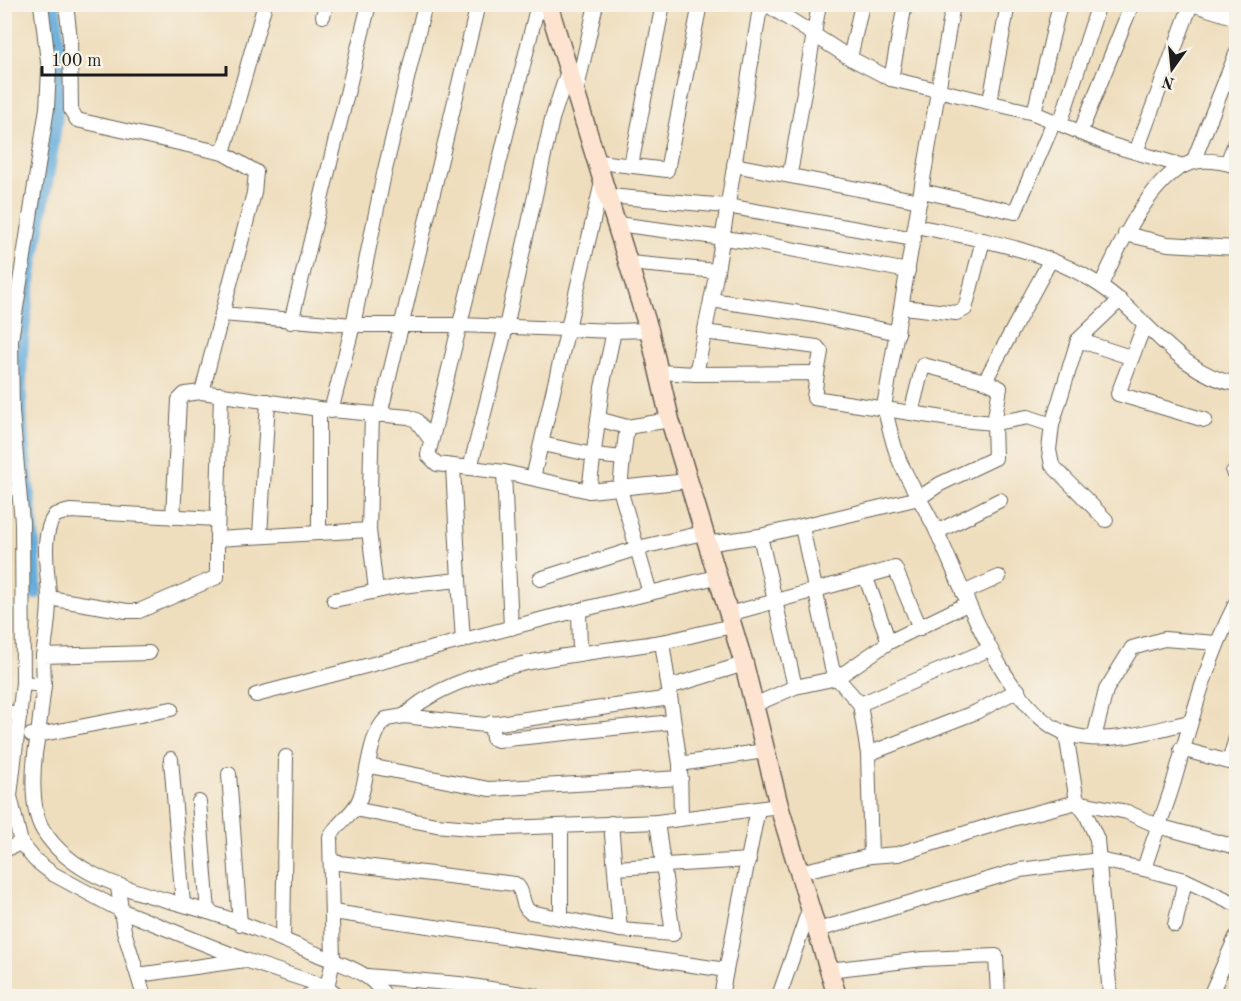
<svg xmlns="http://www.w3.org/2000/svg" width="1241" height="1001" font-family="'Old Standard TT',serif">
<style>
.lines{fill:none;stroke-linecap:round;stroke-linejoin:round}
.canal{stroke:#64acdb;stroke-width:14}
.minor-casing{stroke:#666055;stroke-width:16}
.secondary-casing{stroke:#666055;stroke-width:21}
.minor{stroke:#fff;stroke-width:14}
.secondary{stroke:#fde4d0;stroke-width:18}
</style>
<rect width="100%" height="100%" fill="#f7f3e8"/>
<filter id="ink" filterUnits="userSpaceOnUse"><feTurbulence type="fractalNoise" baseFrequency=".0167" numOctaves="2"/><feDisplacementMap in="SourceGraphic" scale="12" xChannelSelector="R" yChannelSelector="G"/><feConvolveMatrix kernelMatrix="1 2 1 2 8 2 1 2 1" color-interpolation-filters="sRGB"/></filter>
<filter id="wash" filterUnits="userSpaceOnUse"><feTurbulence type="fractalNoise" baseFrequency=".008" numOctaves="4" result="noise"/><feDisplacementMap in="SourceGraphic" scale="24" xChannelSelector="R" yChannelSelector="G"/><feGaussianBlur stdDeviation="1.35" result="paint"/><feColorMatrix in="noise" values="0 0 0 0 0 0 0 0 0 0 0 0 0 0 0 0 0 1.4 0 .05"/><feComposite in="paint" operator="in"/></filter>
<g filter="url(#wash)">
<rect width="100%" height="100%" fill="#efdebe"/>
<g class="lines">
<path class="canal" d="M35,593C35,541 27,491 22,439C18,398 20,353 25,312C36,209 72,108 53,4"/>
</g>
</g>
<g filter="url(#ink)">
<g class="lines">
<defs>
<g id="minor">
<path d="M41,4L49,70L47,108L11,340L12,412L22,522L23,683L44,685"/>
<path d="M66,4L70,39L71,110L77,120L223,153L256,172L254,193L222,314L353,325H460L614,331L649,330"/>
<path d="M538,4L428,455L437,464L504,472L589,491L688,481"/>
<path d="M766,4L850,58L891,79L1034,113L1108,144L1183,166"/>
<path d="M953,4L884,407C890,427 893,450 903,468C913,490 927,510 937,532C962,586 1007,715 1068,734C1106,746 1151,731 1189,722"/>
<path d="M1192,4L1236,18"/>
<path d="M323,16L326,4"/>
<path d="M850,58L862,4"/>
<path d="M891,79L905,4"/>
<path d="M576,93L596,4"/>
<path d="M990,101L1008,4"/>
<path d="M1034,113L1060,4"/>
<path d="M1060,124L1099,4"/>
<path d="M1080,133L1132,4"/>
<path d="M1136,152L1191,4"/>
<path d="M223,153L265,4"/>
<path d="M599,162L667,170L700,4"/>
<path d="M1193,162L1236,54"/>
<path d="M1227,163L1236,141"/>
<path d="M631,165L663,4"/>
<path d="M734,165L920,201"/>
<path d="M790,174L819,4"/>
<path d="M922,191L1015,212L1054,121"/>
<path d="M608,196L727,206L914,239"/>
<path d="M617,224L753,242L908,271"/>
<path d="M916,226C977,239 1045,249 1098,284C1146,315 1177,373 1236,384"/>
<path d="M1125,234L1168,244L1236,248"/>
<path d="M629,263L717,271"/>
<path d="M1101,285C1117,251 1153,169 1195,162C1209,159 1223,162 1236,166"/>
<path d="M711,300L814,315L898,333"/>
<path d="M903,307L956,313L965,309L983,240"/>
<path d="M222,314L202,392L319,409L409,417L416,420L431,440"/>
<path d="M291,322L369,4"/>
<path d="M1144,326L1118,394L1205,420"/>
<path d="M704,332L817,347L821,352L817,373"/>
<path d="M1078,340L1130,357"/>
<path d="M659,372L696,374L817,373L814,398L950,419L994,423L1028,417L1052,425"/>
<path d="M696,374L717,271L759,14L764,4"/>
<path d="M221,394L217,539L369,530L376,591"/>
<path d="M319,409V533"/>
<path d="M331,411L353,325L384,174L425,4"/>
<path d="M911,413L923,365L985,381L1050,261"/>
<path d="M380,415L478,4"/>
<path d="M598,419L627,427L670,420"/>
<path d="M542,444L594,455L623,458L627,427"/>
<path d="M623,458L620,489L650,593"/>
<path d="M470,468L506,327L552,119L569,68"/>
<path d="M504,472L511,628"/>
<path d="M1233,472L1236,471"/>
<path d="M533,478L602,182"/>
<path d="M589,491L602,388L614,331"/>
<path d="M173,517L179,400L185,394L202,392"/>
<path d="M1106,520L1052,465L1049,450L1052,425L1078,340L1120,300"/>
<path d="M802,527L832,668L837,678L860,704L868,754L871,856"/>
<path d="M369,530L372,414"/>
<path d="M937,532L1000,500"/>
<path d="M260,536L268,401"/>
<path d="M760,536L795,687"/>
<path d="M706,544L760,536L919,498L940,484L995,458L994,423L1000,388L985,381"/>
<path d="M866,578L889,642"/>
<path d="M540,579L638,548L703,533"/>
<path d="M459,580L463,641"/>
<path d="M963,593L999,577"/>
<path d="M49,598L127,611H139L217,577V539"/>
<path d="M334,600L401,586L459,580L453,467"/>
<path d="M1236,603C1206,662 1192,718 1174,781C1165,811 1153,839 1144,869L1185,880L1236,904"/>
<path d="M579,610L580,653"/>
<path d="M729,614L895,568L920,628"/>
<path d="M662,642L680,764L681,819"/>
<path d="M43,656C46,637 49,618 49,599C49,574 39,537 55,515L70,511L216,519"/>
<path d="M23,683L10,796L21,843L35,860L53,874L120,910L245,960L327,987L339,996"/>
<path d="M669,687L744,664"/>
<path d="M256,695L547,618L716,577"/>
<path d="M860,704L990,649"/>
<path d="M752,706L795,687L837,678L889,642L967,604"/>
<path d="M171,709L38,735C33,760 29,807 43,830C73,878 134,891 184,905C230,917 274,936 317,954C333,961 353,967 367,977C374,981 380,990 386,996"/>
<path d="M4,711L20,715"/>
<path d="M404,716C461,661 585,655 661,642C685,638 708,631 732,626"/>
<path d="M491,723L493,738L498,740L672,722"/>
<path d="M1066,734L1077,802L1086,814L1097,839L1110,996"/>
<path d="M31,735H38L44,685L43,656L149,653"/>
<path d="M1094,738L1106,690L1132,648L1164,639L1217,643"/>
<path d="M1181,749L1229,762L1236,738"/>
<path d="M868,754L976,712L1018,690"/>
<path d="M171,759L183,904"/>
<path d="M680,764L764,751"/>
<path d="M369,766L489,789L681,778"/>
<path d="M229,774L240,924"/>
<path d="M199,802L208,912"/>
<path d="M354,809L436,825L480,829L657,822L779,806"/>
<path d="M611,823L620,930"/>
<path d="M561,826V918"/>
<path d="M4,850L21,843"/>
<path d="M331,862L515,884C525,890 520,905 530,912L620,930L673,934L657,822"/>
<path d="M615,868L749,860"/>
<path d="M799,872L871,856L898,854L1012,819L1077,802L1127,812L1158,826L1236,847"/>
<path d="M118,887L124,931L144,996"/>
<path d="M333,912L726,970"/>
<path d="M1175,925L1185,880"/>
<path d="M818,930L1020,870L1099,860L1144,869"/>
<path d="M283,940L286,757"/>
<path d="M829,970L923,959L996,956L998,996"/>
<path d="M138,975L245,960"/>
<path d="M367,976L459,984L535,996"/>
<path d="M327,987L333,961L330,838C337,821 354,815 360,798C369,774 368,737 386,719L404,716L485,725L670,698"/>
<path d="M307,996L327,987"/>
<path d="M721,996L758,809"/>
<path d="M779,996L810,907"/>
<path d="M1210,996L1236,937"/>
</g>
<path id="secondary" d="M548,4L649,330L670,420L744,664L779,806L837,996"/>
</defs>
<use href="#minor" class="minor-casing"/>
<use href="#secondary" class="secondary-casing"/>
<use href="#minor" class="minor"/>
<use href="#secondary" class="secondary"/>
</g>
</g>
<rect width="1241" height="1001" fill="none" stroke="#f7f3e8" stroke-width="24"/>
<g transform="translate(1172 69) rotate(195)" stroke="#f7f3e8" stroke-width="4.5" paint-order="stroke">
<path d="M0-4.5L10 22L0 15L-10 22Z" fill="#1c1c1c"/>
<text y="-9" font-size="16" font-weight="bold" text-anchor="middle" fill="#1c1c1c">N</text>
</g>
<path d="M42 66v9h184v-9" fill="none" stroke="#1c1c1c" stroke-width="3"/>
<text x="51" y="66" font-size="18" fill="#1c1c1c" stroke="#f7f3e8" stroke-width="4.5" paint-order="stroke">100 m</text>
</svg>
